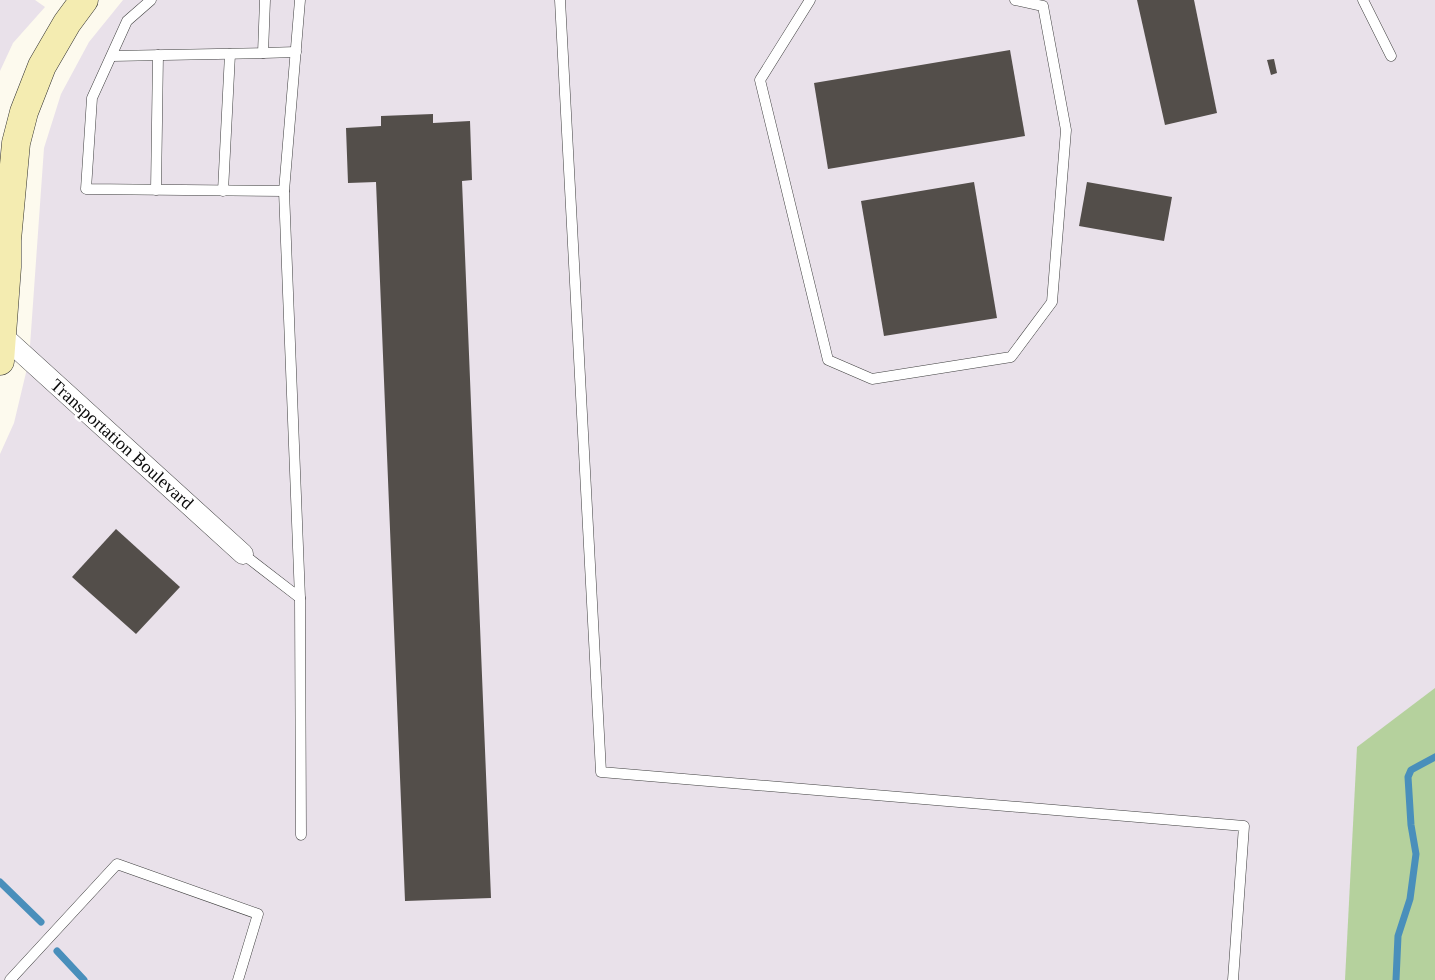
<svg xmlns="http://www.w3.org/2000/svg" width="1435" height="980" font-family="'Times New Roman',serif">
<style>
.industrial{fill:#e9e1ea}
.forest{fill:#b5d19d}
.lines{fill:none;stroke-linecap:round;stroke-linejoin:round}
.stream{stroke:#498fbb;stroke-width:7}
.building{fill:#534e4a}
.lane-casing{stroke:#3f3f3f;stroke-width:11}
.street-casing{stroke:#3f3f3f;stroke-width:21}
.secondary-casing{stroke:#2e2e2e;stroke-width:29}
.lane{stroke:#fff;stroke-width:10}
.street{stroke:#fff;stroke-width:20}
.secondary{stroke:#f4ecb1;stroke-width:28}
.labels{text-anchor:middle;stroke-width:5;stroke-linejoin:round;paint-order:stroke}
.street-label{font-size:18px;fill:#0c0c0c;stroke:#fff}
</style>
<rect width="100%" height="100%" fill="#fdfaee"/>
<g class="industrial">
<path d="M0,0H35L45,7L13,43L0,71Z"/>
<path d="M123,0H1435V980H0V454L14,423L29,360L44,148L61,94L89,42Z"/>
</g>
<path class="forest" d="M1435,688V980H1345L1357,747Z"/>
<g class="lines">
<g class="stream">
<path d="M0,882L41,922"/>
<path d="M57,951L84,980"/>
<path d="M1396,980L1398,936L1410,899L1416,854L1411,825L1408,777L1411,770L1435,757"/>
</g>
</g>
<g class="building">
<path d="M1137,0H1194L1217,113L1165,125Z"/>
<path d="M1010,50L1025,136L828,169L814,83Z"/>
<path d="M1274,59L1277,73L1271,75L1267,60Z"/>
<path d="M433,114V123L470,121L472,180L462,181L491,898L405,901L376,182L348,183L346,128L381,126V116Z"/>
<path d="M974,182L997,318L884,336L861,201Z"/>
<path d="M1087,182L1172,197L1164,241L1079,226Z"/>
<path d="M116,529L180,587L136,634L72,577Z"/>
</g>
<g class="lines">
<defs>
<g id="lane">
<path d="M151,0L127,21L92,98L86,189L284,191L300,0"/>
<path d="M560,0L601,772L1244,826L1233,980"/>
<path d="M810,0L760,80L828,360L872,379L1011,357L1052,302L1066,130L1043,6L1015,0"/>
<path d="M1363,0L1391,56"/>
<path d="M263,53L296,52"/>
<path d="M112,56L263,53L265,0"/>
<path d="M156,190L158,55"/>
<path d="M223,191L230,54"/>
<path d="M243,554L300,598L284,191"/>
<path d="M300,598L301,835"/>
<path d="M10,980L117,864L258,914L238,980"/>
</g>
<path id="street" d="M2,335L243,554"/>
<path id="secondary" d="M0,361L7,267V240L16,143L24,112L42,66L67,23L84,0"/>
</defs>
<use href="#lane" class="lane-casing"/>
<use href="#street" class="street-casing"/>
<use href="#secondary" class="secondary-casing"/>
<use href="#lane" class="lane"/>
<use href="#street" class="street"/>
<use href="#secondary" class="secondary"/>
</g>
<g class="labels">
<g class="street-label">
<text transform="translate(122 444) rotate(42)" y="6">Transportation Boulevard</text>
</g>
</g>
</svg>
